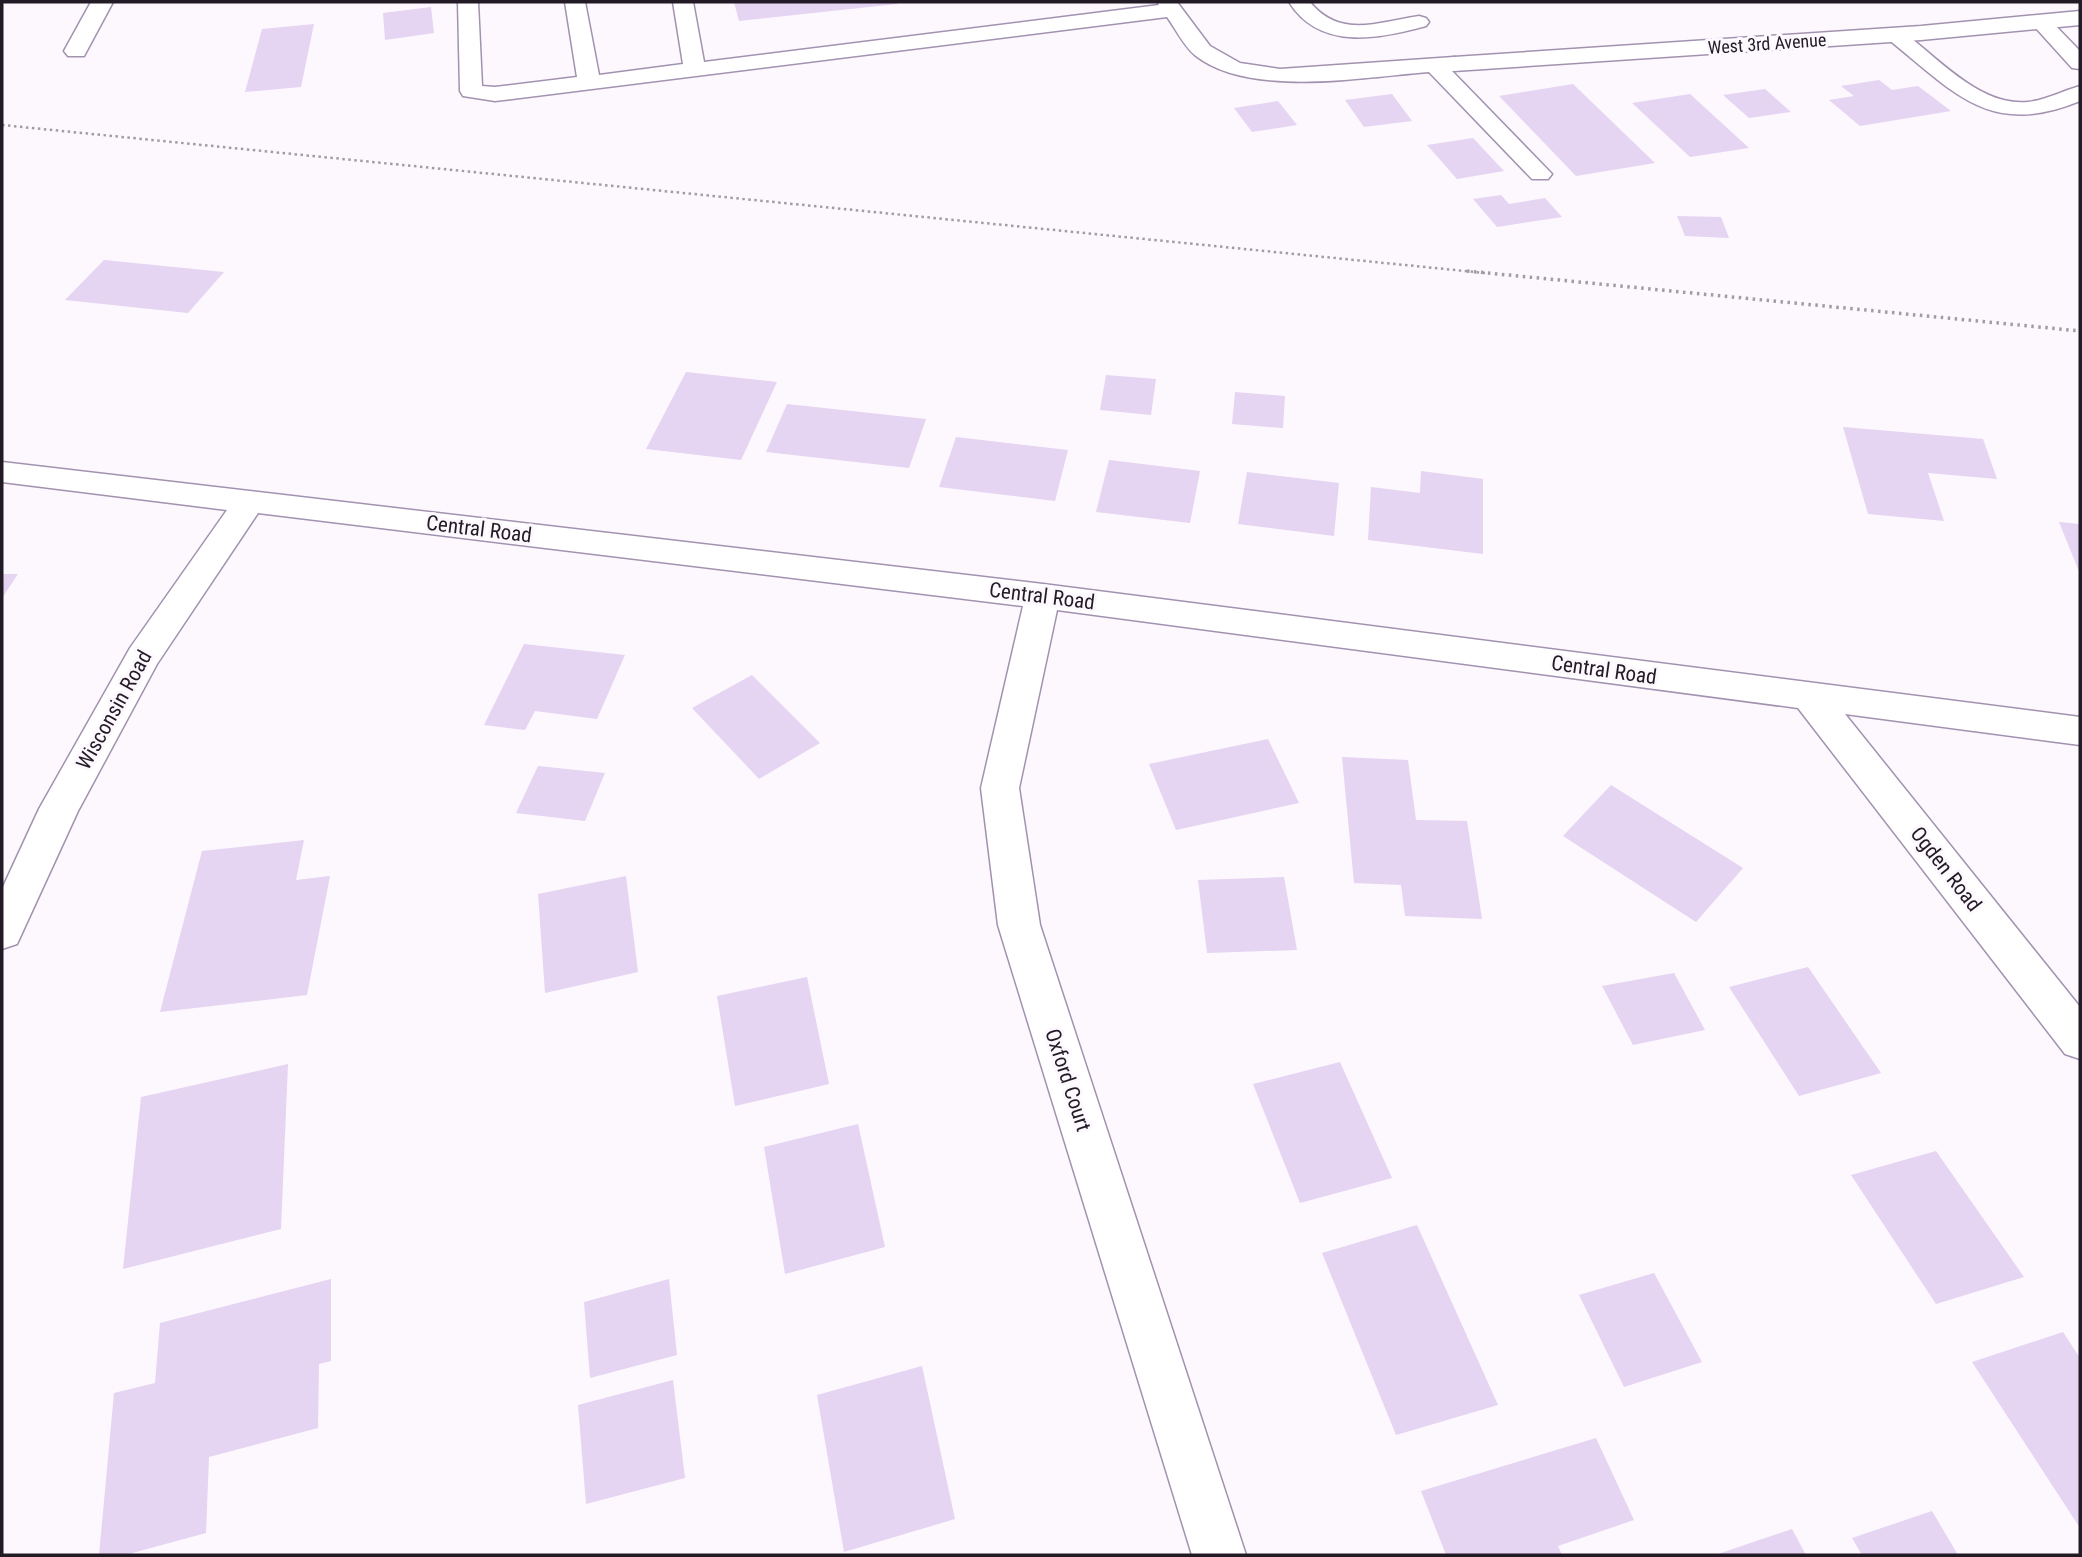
<svg xmlns="http://www.w3.org/2000/svg" width="2082" height="1557" font-family="'Roboto Condensed',sans-serif">
<style>
.building{fill:#e5d4f2}
.lines{fill:none;stroke-linecap:round;stroke-linejoin:round}
.service-casing{stroke:#a292af;stroke-width:3}
.minor-casing{stroke:#a292af;stroke-width:3}
.path-far1{stroke:#a19ca4;stroke-width:2.5;stroke-dasharray:2.5 3.5;stroke-linecap:butt}
.path{stroke:#a19ca4;stroke-width:3.5;stroke-dasharray:2.5 4.5;stroke-linecap:butt}
.service{fill:#fff;fill-rule:evenodd}
.minor{fill:#fff;fill-rule:evenodd}
.labels{text-anchor:middle;stroke-width:6;stroke-linejoin:round;paint-order:stroke}
.far-street-label{font-size:18px;fill:#221b26;stroke:#fcf8fe}
.street-label{font-size:21px;fill:#221b26;stroke:#fcf8fe}
</style>
<rect width="100%" height="100%" fill="#fcf8fe"/>
<g class="building">
<path d="M734,2H897V4L739,21Z"/>
<path d="M431,7L434,33L385,40L383,13Z"/>
<path d="M314,24L301,87L245,92L262,29Z"/>
<path d="M1879,80L1892,90L1918,86L1951,111L1860,126L1829,100L1854,96L1841,86Z"/>
<path d="M1573,84L1655,163L1576,176L1499,96Z"/>
<path d="M1765,89L1791,112L1749,118L1723,95Z"/>
<path d="M1392,94L1412,121L1364,127L1345,100Z"/>
<path d="M1690,94L1749,148L1690,157L1632,103Z"/>
<path d="M1278,101L1297,125L1252,132L1234,108Z"/>
<path d="M1473,138L1504,171L1457,179L1427,145Z"/>
<path d="M1501,195L1509,204L1545,198L1562,217L1497,227L1473,199Z"/>
<path d="M1677,216L1721,217L1729,238L1685,236Z"/>
<path d="M104,260L224,272L188,313L65,300Z"/>
<path d="M686,372L777,382L741,460L646,449Z"/>
<path d="M1106,375L1156,379L1151,415L1100,410Z"/>
<path d="M1235,392L1285,396L1283,428L1232,424Z"/>
<path d="M787,404L926,419L909,468L766,452Z"/>
<path d="M1843,427L1983,439L1997,479L1928,473L1944,521L1868,514Z"/>
<path d="M956,437L1068,450L1055,501L939,487Z"/>
<path d="M1109,460L1200,471L1190,523L1096,512Z"/>
<path d="M1421,471L1483,479V554L1368,540L1371,487L1420,493Z"/>
<path d="M1247,472L1339,483L1334,536L1238,524Z"/>
<path d="M2059,522L2080,524V574Z"/>
<path d="M2,574H18L2,598Z"/>
<path d="M524,644L625,655L597,719L535,711L525,730L484,725Z"/>
<path d="M752,675L820,743L759,779L692,708Z"/>
<path d="M1268,739L1299,803L1176,830L1149,764Z"/>
<path d="M1342,757L1408,760L1416,820L1467,821L1482,919L1405,916L1401,885L1354,883Z"/>
<path d="M538,766L605,773L585,821L516,813Z"/>
<path d="M1611,785L1743,868L1696,922L1563,836Z"/>
<path d="M304,840L296,880L330,876L307,995L160,1012L202,851Z"/>
<path d="M626,876L638,972L545,993L538,894Z"/>
<path d="M1284,877L1297,950L1207,953L1198,880Z"/>
<path d="M1808,967L1881,1073L1799,1096L1729,987Z"/>
<path d="M1674,973L1705,1030L1633,1045L1602,986Z"/>
<path d="M807,977L829,1084L735,1106L717,996Z"/>
<path d="M1340,1062L1392,1178L1300,1203L1253,1084Z"/>
<path d="M288,1064L281,1229L123,1269L141,1097Z"/>
<path d="M858,1124L885,1247L785,1274L764,1147Z"/>
<path d="M1936,1151L2024,1277L1936,1304L1851,1175Z"/>
<path d="M1417,1225L1498,1405L1396,1435L1322,1253Z"/>
<path d="M1654,1273L1702,1362L1624,1387L1579,1295Z"/>
<path d="M331,1279V1361L319,1364L318,1428L209,1457L206,1533L125,1555H99L114,1393L155,1383L160,1323Z"/>
<path d="M669,1279L677,1355L590,1378L584,1302Z"/>
<path d="M2063,1332L2080,1358V1528L1972,1362Z"/>
<path d="M922,1366L955,1519L844,1552L817,1395Z"/>
<path d="M673,1380L685,1478L586,1504L578,1405Z"/>
<path d="M1596,1438L1634,1520L1558,1546L1562,1555H1446L1421,1491Z"/>
<path d="M1932,1511L1958,1555H1862L1852,1538Z"/>
<path d="M1792,1529L1806,1555H1715Z"/>
</g>
<g class="lines">
<defs>
<g id="service">
<path d="M458,2H478L482,86L495,87L577,77L565,2H585L599,75L683,64L673,2H693L704,62L1159,5L1157,2H1177L1210,46L1240,63L1280,69L1454,57L1462,59L1465,64L1462,69L1452,71L1552,174L1548,179H1532L1429,72C1364,77 1250,98 1196,56C1184,47 1176,29 1167,17L495,101L463,96L460,91Z"/>
<path d="M1289,2H1310C1340,39 1378,22 1419,16L1426,18L1429,22L1426,26C1378,39 1320,51 1289,2Z"/>
<path d="M2041,16L2048,18L2080,51V69L2072,68L2034,26L2031,22L2034,18Z"/>
<path d="M1895,29L1902,31C1937,57 1980,107 2028,102C2046,100 2062,91 2080,86V101C1989,138 1955,93 1888,39L1884,35L1888,31Z"/>
</g>
<g id="minor">
<path d="M91,2H113L84,56H68L64,51Z"/>
<path d="M2080,11V25L1921,40L1454,71L1446,69L1442,64L1446,59L1454,57L1921,26Z"/>
<path d="M2,462L1043,584L2080,717V745L1845,714L2080,1007V1059L2065,1054L1798,708L1057,610L1019,788L1040,925L1246,1555H1192L998,925L981,788L1023,606L258,513L157,664L78,811L17,944L2,949V889L39,809L130,648L227,510L2,482Z"/>
</g>
</defs>
<use href="#service" class="service-casing"/>
<use href="#minor" class="minor-casing"/>
<path class="path-far1" d="M2,125L1485,273"/>
<path class="path" d="M1467,271L2080,331"/>
<use href="#service" class="service"/>
<use href="#minor" class="minor"/>
</g>
<g class="labels">
<g class="far-street-label">
<text transform="translate(1767 44) rotate(-4)" y="6">West 3rd Avenue</text>
</g>
<g class="street-label">
<text transform="translate(479 529) rotate(7)" y="7">Central Road</text>
<text transform="translate(1042 596) rotate(7)" y="7">Central Road</text>
<text transform="translate(1604 670) rotate(8)" y="7">Central Road</text>
<text transform="translate(114 710) rotate(-61)" y="7">Wisconsin Road</text>
<text transform="translate(1946 869) rotate(52)" y="7">Ogden Road</text>
<text transform="translate(1068 1080) rotate(72)" y="7">Oxford Court</text>
</g>
</g>
<rect width="2082" height="1557" fill="none" stroke="#221b26" stroke-width="7"/>
</svg>
